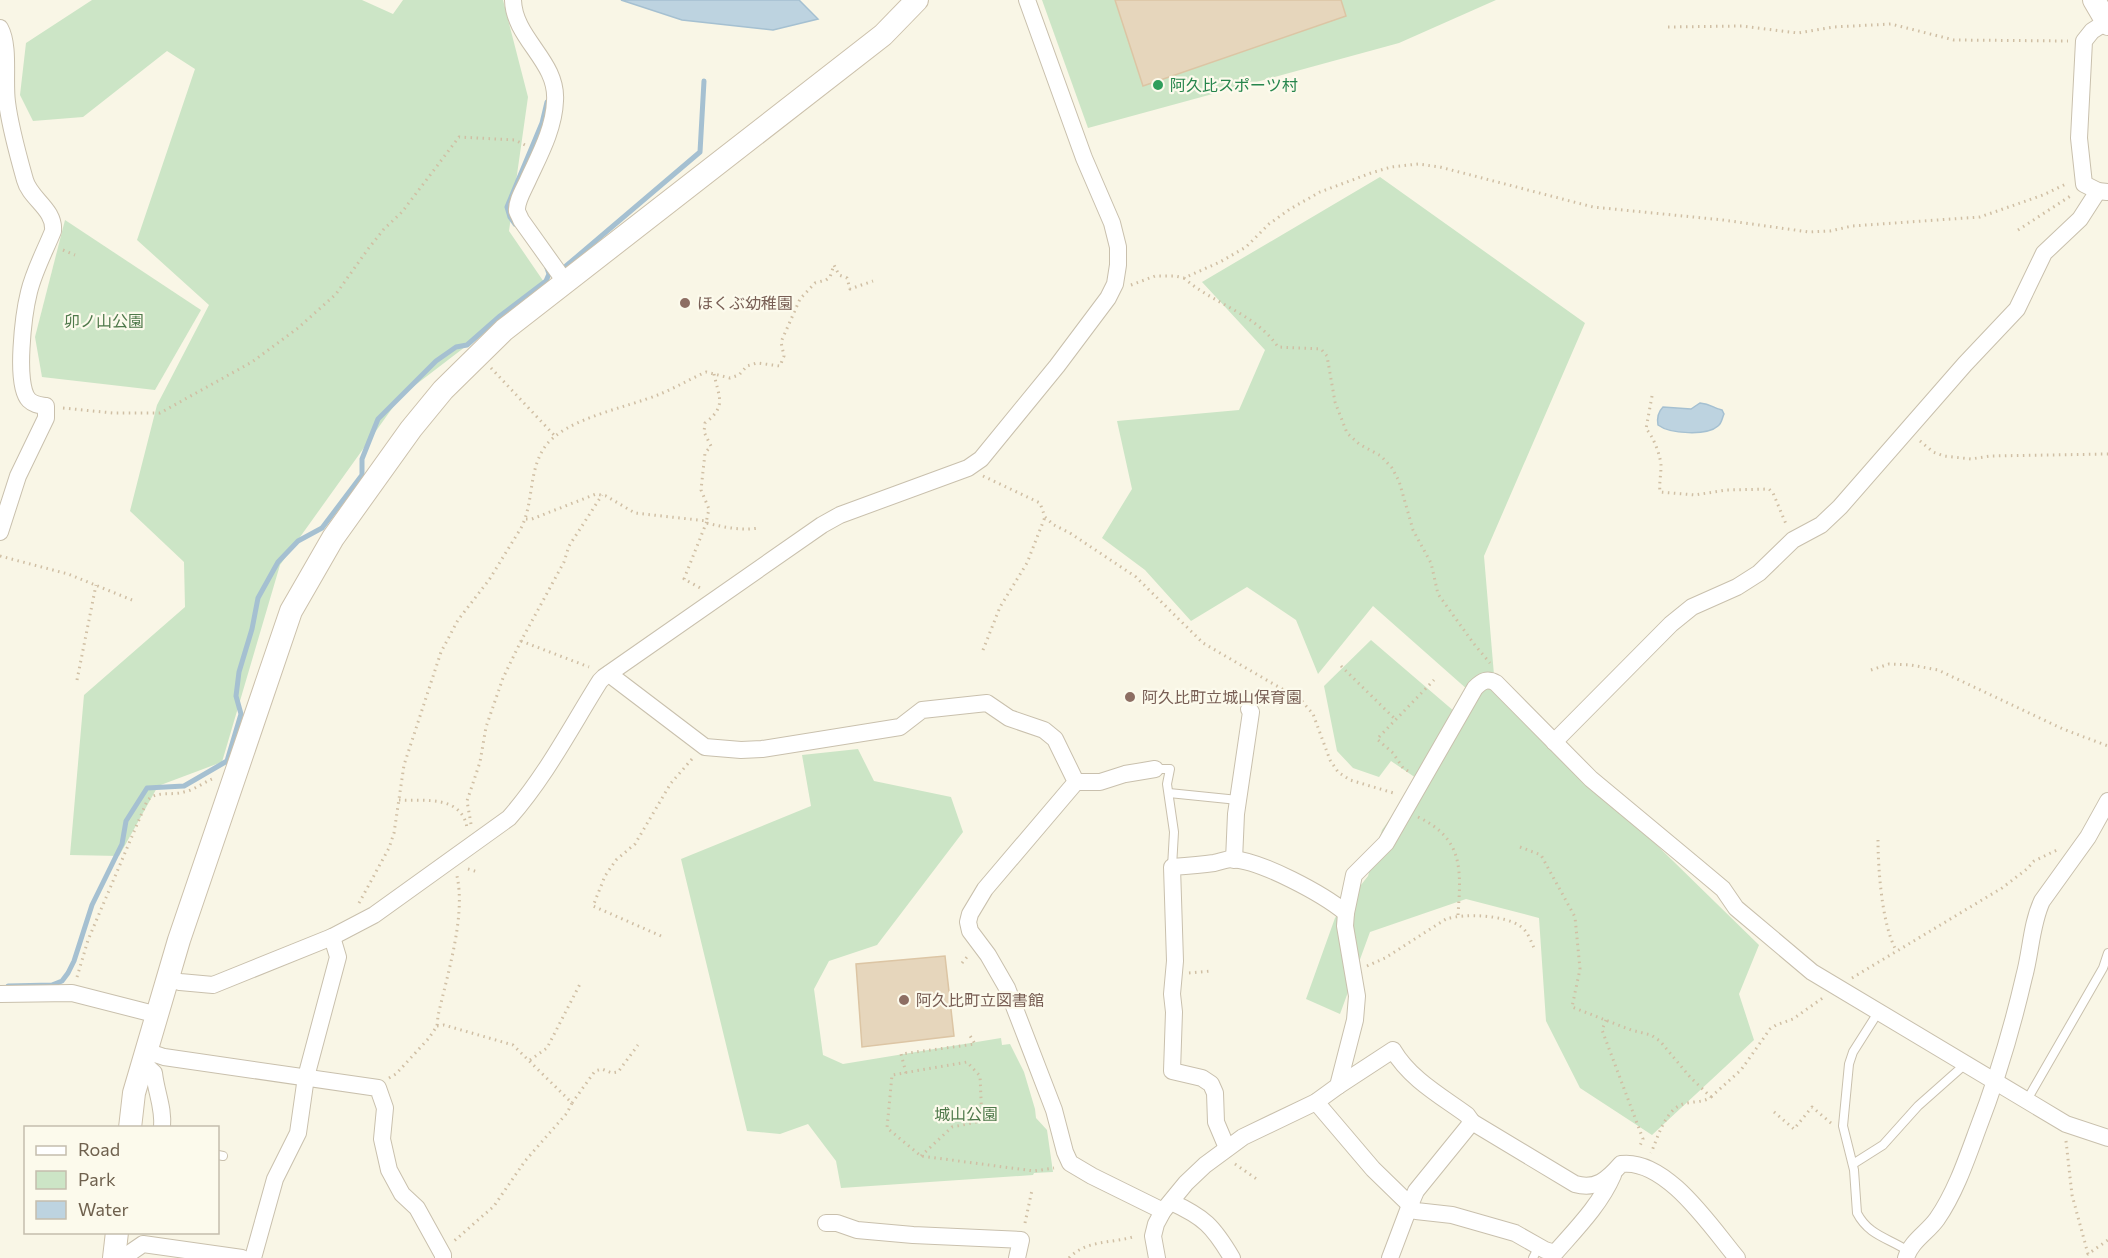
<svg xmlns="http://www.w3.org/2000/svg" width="2108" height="1258" font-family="Commissioner,'Noto Sans JP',sans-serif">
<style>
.green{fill:#cce5c6}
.water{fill:#bdd3e0;stroke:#a5c0d1;stroke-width:1.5}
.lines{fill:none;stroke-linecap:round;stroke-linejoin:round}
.stream{stroke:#a5c0d1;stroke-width:5}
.building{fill:#e6d6bc;stroke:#dcc5a4;stroke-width:1.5}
.lane-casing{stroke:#c9c0ad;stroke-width:10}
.street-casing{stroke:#c9c0ad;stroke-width:18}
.secondary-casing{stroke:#ccc1ac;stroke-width:24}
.path{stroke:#d0bfa4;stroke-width:3;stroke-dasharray:1.5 4.5;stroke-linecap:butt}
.lane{stroke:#fff;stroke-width:8}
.street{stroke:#fff;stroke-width:16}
.secondary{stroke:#fff;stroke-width:22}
.leisure-dot{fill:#2e9e5b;stroke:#fcfaec;stroke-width:2}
.education-dot{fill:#8d6e63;stroke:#fcfaec;stroke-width:2}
.labels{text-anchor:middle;stroke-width:4.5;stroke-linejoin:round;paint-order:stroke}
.leisure-label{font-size:16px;fill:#27864d;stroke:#fcfaec;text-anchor:start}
.education-label{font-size:16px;fill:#785e54;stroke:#fcfaec;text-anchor:start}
.park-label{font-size:16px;fill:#4f794b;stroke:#fcfaec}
</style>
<rect width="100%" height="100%" fill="#f9f6e6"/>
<g class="green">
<path d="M92,0H362L393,14L403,0H503L528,97L509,231L546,285L401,396L280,565L222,762L158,786L119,856L70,855L84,695L185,607L184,562L130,511L157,405L209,305L137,240L195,69L167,51L83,117L33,121L20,95L26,43Z"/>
<path d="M1042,0H1496L1399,43L1088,128Z"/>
<path d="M1380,177L1585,323L1484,556L1495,687L1759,945L1739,994L1754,1040L1652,1135L1580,1088L1546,1021L1539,918L1466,899L1370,932L1340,1014L1306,999L1335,918L1368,876L1382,830L1402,802L1416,778L1391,761L1379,777L1353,768L1337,751L1324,686L1371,640L1455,712L1468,690L1373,606L1318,674L1296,620L1247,587L1191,621L1145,570L1102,538L1132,489L1117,421L1239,410L1265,350L1202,282Z"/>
<path d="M65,220L201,310L155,390L42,377L35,337Z"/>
<path d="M858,749L874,781L951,797L963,832L877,945L829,961L814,989L823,1055L843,1064L1001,1038L1002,1045L1010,1044L1024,1072L1035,1109L1036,1118L1047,1130L1053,1172L1034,1173L1033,1175L841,1188L836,1161L808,1124L780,1134L747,1131L681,859L811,806L802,755Z"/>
</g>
<g class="water">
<path d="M621,0H799L818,19L773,30L682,20Z"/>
<path d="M1700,403C1712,404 1712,408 1722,410L1724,414C1722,418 1722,423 1718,426C1707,436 1670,434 1658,425C1657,419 1658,412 1663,407L1691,409Z"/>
</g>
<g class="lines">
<g class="stream">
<path d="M515,224L510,217L507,207L542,123L547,102"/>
<path d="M566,266L700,152L704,81"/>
<path d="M8,986L52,985L62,981L68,973L74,961L92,905L122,844L126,821L147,788L184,786L227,761L241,714L236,696L239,672L252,629L258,598L278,562L298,541L322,528L362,475V459L378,419L436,361L456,347L467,345L500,316L546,281L549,274L547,268"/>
</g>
</g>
<g class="building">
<path d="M1115,0H1341L1346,16L1143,86Z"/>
<path d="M945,956L954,1036L862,1047L856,964Z"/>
</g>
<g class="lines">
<defs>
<g id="lane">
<path d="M1155,769H1170L1167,784L1174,832L1172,867"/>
<path d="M1169,793L1238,800"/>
<path d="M1879,1011L1853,1052L1849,1064L1843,1126L1854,1170L1857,1213C1869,1236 1889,1238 1908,1251"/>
<path d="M2027,1100L2103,968L2108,953"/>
<path d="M218,1155L223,1156"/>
<path d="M1853,1164L1883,1145L1918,1106L1962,1067L1964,1062"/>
<path d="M1533,1258L1539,1246"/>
</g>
<g id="street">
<path d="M513,0C514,39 558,61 555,101C554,129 539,156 528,180C524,189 516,202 517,211C518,214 520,217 521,220L566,283"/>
<path d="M2106,22L2092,31L2084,41L2079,138L2084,184L2098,191L2107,192"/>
<path d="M0,28C10,46 4,81 7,102C10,127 18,155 25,180C30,199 55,209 53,231C45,251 34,271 29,292C24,312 14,385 29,400C34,405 40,405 46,406V418L18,476L0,532"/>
<path d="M609,674L705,747L741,750L762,749L900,727L922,710L987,703L1009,718L1044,730L1055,739L1076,782L985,889L970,914L968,922L970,931L988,955L1007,988L1054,1110L1065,1152L1070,1163L1092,1176L1163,1211"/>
<path d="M1554,742L1671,624L1692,607L1737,587L1759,573L1793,540L1821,525L1840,507L1965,364L2017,309L2044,253L2080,219L2098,191"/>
<path d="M1076,782H1100L1125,774L1155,769"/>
<path d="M1234,860L1236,814L1251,712L1249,709"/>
<path d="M169,979L180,982L213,985L332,937L374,915L509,818C546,776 571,727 600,681L604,677L822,525L840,515L968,468L981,459L1057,366L1108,298L1115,284L1118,265V247L1112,223L1084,158L1027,0"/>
<path d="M0,994L72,993L158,1015"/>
<path d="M146,1051L164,1057L378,1088L385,1108L382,1139L389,1170L402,1194L417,1208L443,1255V1258"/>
<path d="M143,1063L154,1073C156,1092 164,1108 162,1128"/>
<path d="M1338,1086L1393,1050C1410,1079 1441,1096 1467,1115L1472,1122"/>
<path d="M1316,1102L1373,1169L1410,1205L1416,1191L1472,1122L1575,1184C1596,1190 1607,1180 1621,1164C1666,1158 1711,1227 1737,1258"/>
<path d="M1227,1148L1216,1122L1215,1093L1211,1084L1202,1078L1172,1071L1174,1012L1172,994L1175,961L1172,867C1186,866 1200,865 1214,863C1220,862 1226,859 1232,859C1262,861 1323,894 1346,913"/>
<path d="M1171,1202C1204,1217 1213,1226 1232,1258"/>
<path d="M826,1223H837L857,1230L913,1235L1021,1240L1017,1258"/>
<path d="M114,1258L124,1257L143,1244L242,1258"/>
<path d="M253,1258L275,1179L298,1133L306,1077L338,957L332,937"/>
<path d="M1157,1258L1153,1236L1156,1224L1163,1211L1186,1183L1205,1165L1243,1137L1316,1102L1338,1086L1355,1020L1357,996L1345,926L1346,913L1354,875L1386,843L1475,688C1482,681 1487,678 1496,683L1591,779L1698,868L1723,889L1736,908L1812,972L2066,1124L2108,1138"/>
<path d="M1390,1258L1410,1205L1416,1211L1452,1215L1515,1233L1545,1250L1555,1253C1576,1229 1600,1205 1613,1175"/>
<path d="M1906,1258C1911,1241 1927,1233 1937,1219C1955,1193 1966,1161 1977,1131C1996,1082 2012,1029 2024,977C2031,952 2031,925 2042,901L2088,837L2108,801"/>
</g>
<g id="secondary">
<path d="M2094,0L2108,24"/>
<path d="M130,1128L134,1093L179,940L291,611L333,538L411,429L443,390L504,330L883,35L917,0"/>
<path d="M114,1258L117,1232"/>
</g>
</defs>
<use href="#lane" class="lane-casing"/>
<use href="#street" class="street-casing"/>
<use href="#secondary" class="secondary-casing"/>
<g class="path">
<path d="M1668,27L1742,26L1798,33L1833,27L1891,24L1954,40L2068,41"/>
<path d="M2018,230L2072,195"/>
<path d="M63,250L75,255"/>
<path d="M1184,278C1213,304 1255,313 1278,347L1321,349L1327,356L1335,402L1347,433L1359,444L1381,456L1392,468L1399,481L1413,530L1431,563L1438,594L1474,644L1490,663"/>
<path d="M1131,285L1155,276H1175L1184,278L1220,262L1246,247L1269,224L1290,209L1320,192L1371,173L1391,167L1418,164L1440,167L1593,207L1723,220L1809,232L1830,231L1852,226L1980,217L2043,195L2068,183"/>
<path d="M491,368L554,435"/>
<path d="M714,374C719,398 727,406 705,423L704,432L711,446L705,453L701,490L709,509L706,523C724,527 740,531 759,528"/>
<path d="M1652,396L1646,429C1653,435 1661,457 1661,466C1661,475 1659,483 1660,492L1695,495L1726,490L1769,489L1773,493L1786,524"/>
<path d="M63,408L113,413H160L252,362L298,328L336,294L368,249L384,229L402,212L459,137L515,140L525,145"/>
<path d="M1920,441L1933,452L1944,456L1971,459L1990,456L2108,454"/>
<path d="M983,476L1040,503L1045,517L1054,525L1070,533L1136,577L1203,643L1301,700L1313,714L1330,760L1338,772L1350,780L1397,794"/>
<path d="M526,519H532L596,494L606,496L635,513L707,521L684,579L702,589"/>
<path d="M0,556L68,574L132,600"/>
<path d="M521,641L589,667"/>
<path d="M983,650L1000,607L1027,563L1045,517"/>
<path d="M1341,666L1395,719"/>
<path d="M1871,670L1889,664L1911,665L1938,670L2063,729L2108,746"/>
<path d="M77,680L96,585"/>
<path d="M1408,771L1403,768L1393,753L1377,739L1434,680"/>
<path d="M399,800C424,801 462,795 467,828"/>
<path d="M1418,817C1464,839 1461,870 1458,915"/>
<path d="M471,824L467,801L480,762L486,727L503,678L521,641L564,562L569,546L602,495"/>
<path d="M1878,840C1878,869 1882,925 1896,950"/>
<path d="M1520,847L1541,855L1575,917L1580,969L1572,1007L1631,1030L1651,1035L1660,1041L1690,1077L1711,1097C1703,1103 1692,1101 1683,1104C1665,1110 1658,1137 1651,1153"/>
<path d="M468,869L478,872"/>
<path d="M359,903L389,848L394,833L404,765L441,652L458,620L489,580L521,528C534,503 528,473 544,448C564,418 627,408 660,394C675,388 690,379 706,372L730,378L739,375L747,366L757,363L780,366L784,356L781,342L800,299L815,283L826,280L830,277L834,265L839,275L847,278L850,289L873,281"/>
<path d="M661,936L593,906L605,876L616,860L635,844L671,783L692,759"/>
<path d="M962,963L967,957"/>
<path d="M1367,966L1385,958L1446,919C1465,913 1504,915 1520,926C1528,931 1531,942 1535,950"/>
<path d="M1189,973L1211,971"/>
<path d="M77,977L88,940L147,801C156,790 172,796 184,792C194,790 203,783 212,779"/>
<path d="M1852,978L2002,888L2027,869L2034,861L2057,850"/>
<path d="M1606,1020L1602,1030L1643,1139L1639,1148"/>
<path d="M437,1026L444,1025L513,1045L572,1103L567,1113L525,1161L494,1206L453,1242"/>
<path d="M530,1060L547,1048L580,984"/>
<path d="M906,1073L901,1054L975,1044L969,1034"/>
<path d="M389,1078L396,1074L429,1038L437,1026L438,1016C447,975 466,917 457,876"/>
<path d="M1711,1097L1741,1070L1770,1029L1776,1025L1793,1019L1824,997"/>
<path d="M572,1103L595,1071L602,1069L612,1073L618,1072L638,1045"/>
<path d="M1774,1112L1794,1129L1812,1107L1831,1123"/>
<path d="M2066,1141L2072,1195L2088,1254L2108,1240"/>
<path d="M921,1156L952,1127L982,1121L980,1076L967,1062L892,1075L887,1128L921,1156L1034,1171L1054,1168"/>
<path d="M1235,1164L1258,1180"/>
<path d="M1025,1223L1032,1190"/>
<path d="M1069,1258C1087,1239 1112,1244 1136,1236"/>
</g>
<use href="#lane" class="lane"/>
<use href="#street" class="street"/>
<use href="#secondary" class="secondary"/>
</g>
<circle class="leisure-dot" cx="1158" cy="85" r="6"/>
<g class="education-dot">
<circle cx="685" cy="303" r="6"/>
<circle cx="1130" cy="697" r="6"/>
<circle cx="904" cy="1000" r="6"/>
</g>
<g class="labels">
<g class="leisure-label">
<text x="1170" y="91">阿久比スポーツ村</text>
</g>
<g class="education-label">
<text x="697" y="309">ほくぶ幼稚園</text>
<text x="1142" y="703">阿久比町立城山保育園</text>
<text x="916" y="1006">阿久比町立図書館</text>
</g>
<g class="park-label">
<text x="104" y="327">卯ノ山公園</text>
<text x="966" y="1120">城山公園</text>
</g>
</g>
<rect x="24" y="1126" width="195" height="108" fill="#fcfaec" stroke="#c4bdad" stroke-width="1.5"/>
<rect x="36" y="1146" width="30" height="9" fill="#ffffff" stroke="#c4bdad" stroke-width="1.5"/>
<text x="78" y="1156" font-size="18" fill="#6f614e">Road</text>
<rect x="36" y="1171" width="30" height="18" fill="#cce5c6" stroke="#c4bdad" stroke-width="1.5"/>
<text x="78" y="1186" font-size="18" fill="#6f614e">Park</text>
<rect x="36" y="1201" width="30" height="18" fill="#bdd3e0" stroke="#c4bdad" stroke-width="1.5"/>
<text x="78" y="1216" font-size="18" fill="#6f614e">Water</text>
</svg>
